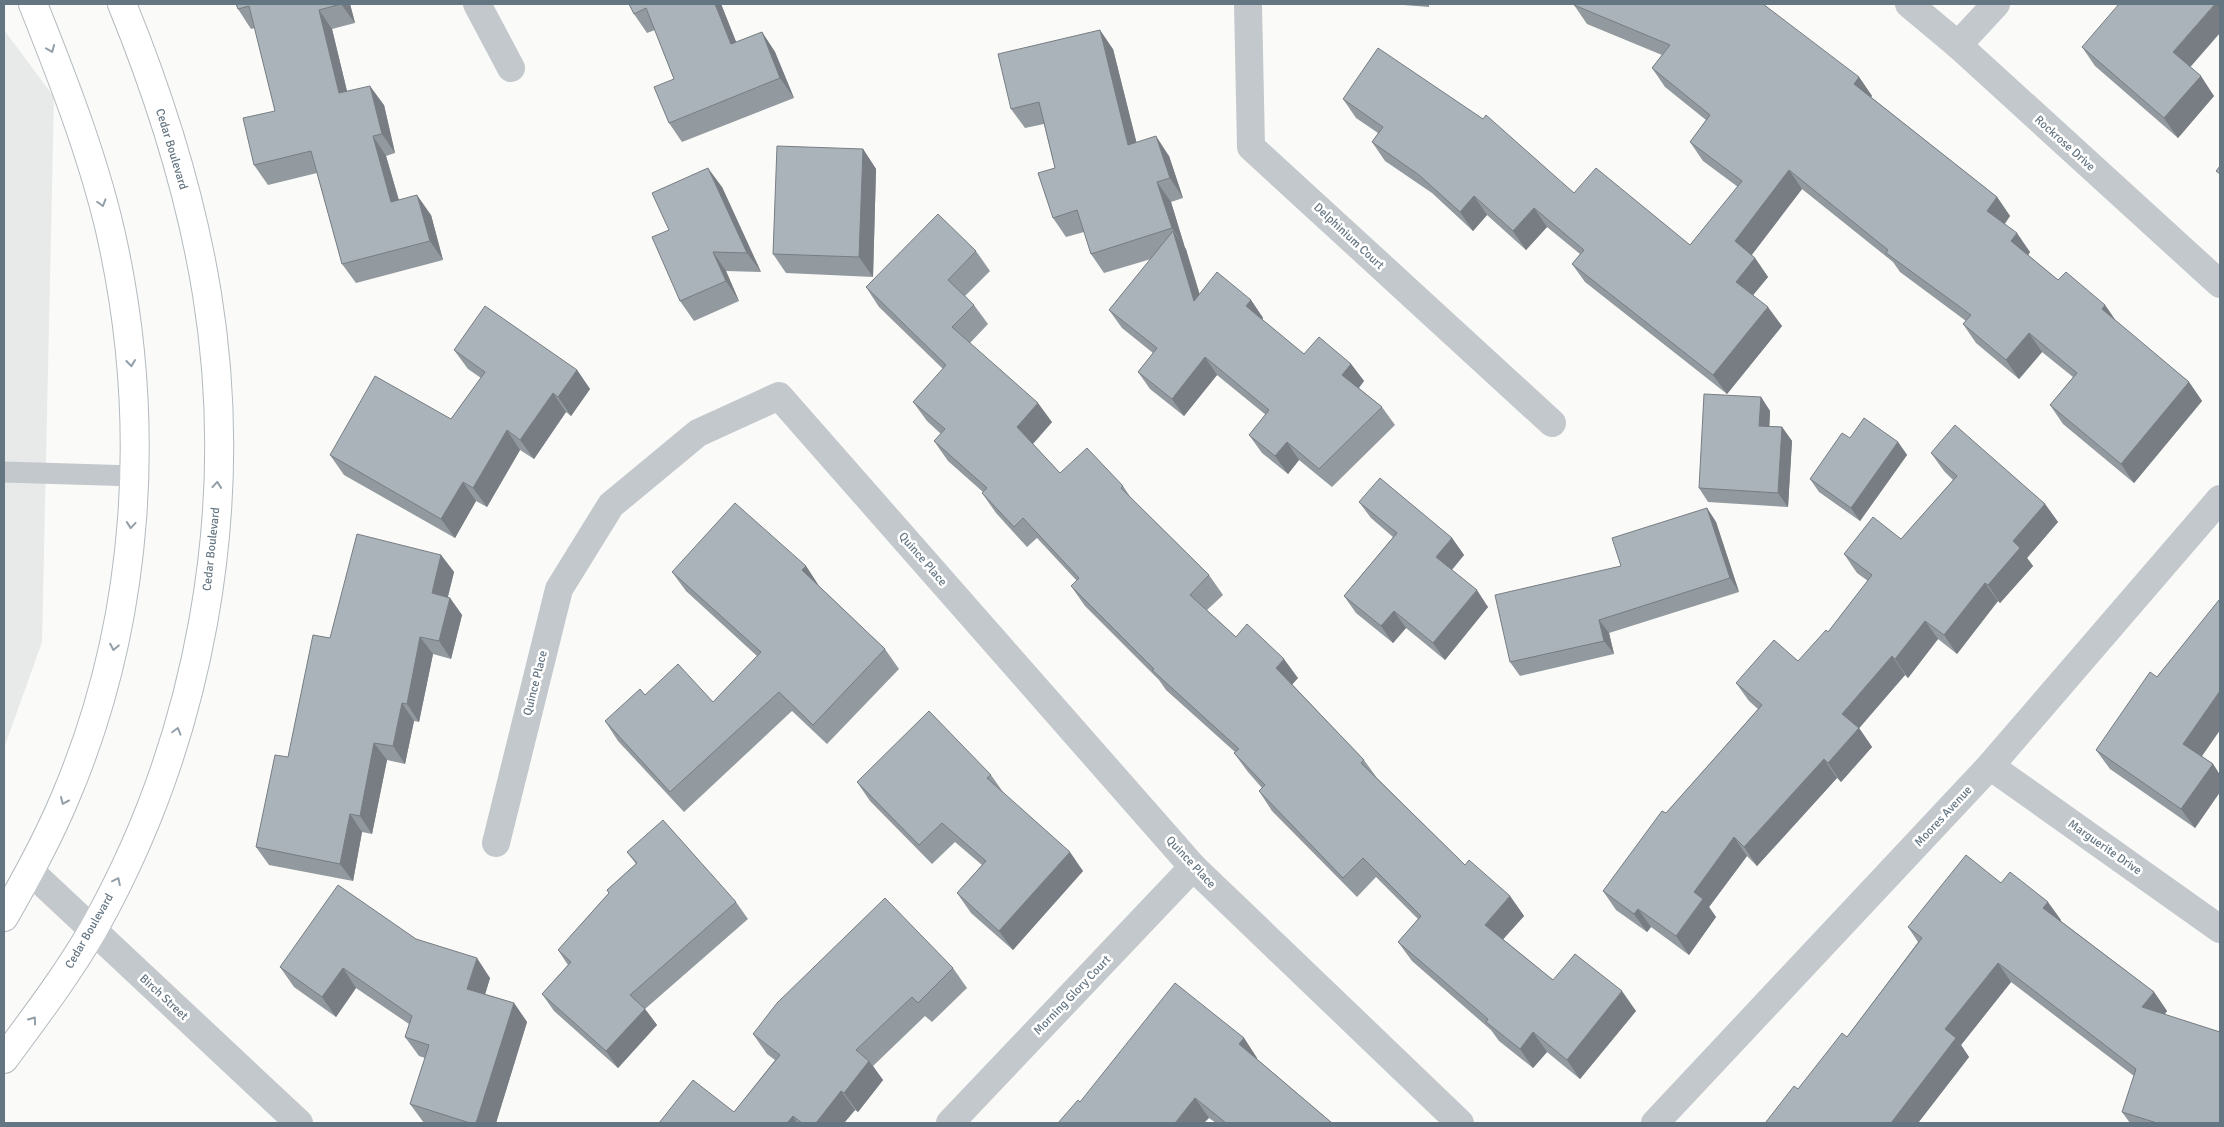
<svg xmlns="http://www.w3.org/2000/svg" width="2224" height="1127" font-family="Signika,sans-serif">
<style>
.built{fill:#e8e9e9}
.lines{fill:none;stroke-linecap:round;stroke-linejoin:round}
.secondary-casing{stroke:#b3babf;stroke-width:30}
.lane{stroke:#c3c8cc;stroke-width:21}
.street{stroke:#c3c8cc;stroke-width:28}
.secondary{stroke:#fff;stroke-width:28}
.wall{fill:#929a9f}
.shaded-wall{fill:#777d82}
.building{fill:#aab3b9;stroke:#777d82}
.oneway{stroke:#939fa8}
.labels{text-anchor:middle;stroke-width:5;stroke-linejoin:round;paint-order:stroke}
.street-label{font-size:12px;fill:#657683;stroke:#fff}
</style>
<rect width="100%" height="100%" fill="#fafaf8"/>
<path class="built" d="M4,30L54,97L42,642L4,748Z"/>
<g class="lines">
<defs>
<g id="secondary">
<path d="M4,917C26,879 48,839 65,798C141,620 153,418 110,230C92,153 62,77 33,4"/>
<path d="M4,1059C35,1017 67,975 93,930C200,740 242,510 207,294C191,195 160,97 122,4"/>
</g>
</defs>
<use href="#secondary" class="secondary-casing"/>
<path class="lane" d="M4,472L135,476"/>
<g class="street">
<path d="M477,4L511,68"/>
<path d="M1248,4L1251,147L1552,423"/>
<path d="M1909,4L1958,45L2220,284"/>
<path d="M1958,45L1996,4"/>
<path d="M1990,766L2220,929"/>
<path d="M496,843L559,589L611,505L698,433L779,396L1193,867L1460,1123"/>
<path d="M30,871L299,1123"/>
<path d="M950,1123L1193,867"/>
<path d="M1655,1123L1990,766L2220,499"/>
</g>
<use href="#secondary" class="secondary"/>
</g>
<g class="wall">
<path d="M236,4H350L355,23L332,29L347,91L384,105L395,153L386,156L399,200L431,215L443,260L356,283L342,264L317,173L268,185L254,165L275,111L255,28L251,29L238,9Z"/>
<path d="M629,4H721L736,42L762,32L775,52L794,98L682,142L669,123L674,79L655,30L647,33L634,14Z"/>
<path d="M1391,4H1429V7Z"/>
<path d="M1574,5L1859,77L1872,96L1871,97L1997,197L2010,216L2005,224L2030,252L2028,255L2058,280L2105,305L2116,321L2189,382L2202,401L2134,483L2063,424L2050,405L2073,377L2042,352L2019,379L1976,343L1963,324L1966,321L1900,272L1893,262L1802,189L1751,255L1755,258L1768,277L1753,295L1782,326L1727,394L1585,282L1572,264L1580,254L1547,227L1526,250L1487,215L1473,231L1432,193L1385,161L1372,142L1378,133L1356,118L1343,99L1574,193L1690,245L1738,187L1703,161L1690,142L1706,120L1665,87L1652,68L1662,55L1587,24Z"/>
<path d="M2082,47L2190,67L2214,96L2178,138L2095,66Z"/>
<path d="M1113,49L1136,142L1169,156L1183,198L1171,202L1199,294L1251,300L1263,318L1262,320L1304,354L1351,364L1364,381L1359,388L1382,407L1395,425L1332,487L1299,460L1288,474L1262,453L1249,435L1266,415L1217,375L1184,416L1150,389L1138,372L1153,353L1122,328L1109,310L1151,259L1104,273L1091,254L1084,232L1066,237L1053,218L1055,168L1044,124L1025,128L1011,109Z"/>
<path d="M863,149L876,169L873,277L786,273L773,254Z"/>
<path d="M722,187L761,272L726,271L739,301L694,321L680,301L669,230Z"/>
<path d="M976,251L990,271L965,296L974,305L988,324L970,343L1052,422L1033,444L1060,473L1123,486L1131,498L1209,575L1223,595L1207,610L1236,637L1298,678L1292,684L1364,760L1377,778L1465,865L1510,896L1524,916L1503,939L1553,980L1636,1011L1580,1079L1547,1052L1533,1068L1499,1041L1491,1030L1412,961L1398,942L1418,919L1376,877L1357,897L1272,811L1259,791L1262,788L1248,772L1234,753L1235,752L1166,690L1159,680L1085,606L1071,586L1077,581L1037,538L1027,547L996,513L982,493L983,492L948,461L934,441L941,434L927,421L913,402L943,369L879,307L866,287Z"/>
<path d="M454,350L577,370L590,389L571,416L566,412L534,459L520,450L487,507L476,501L455,538L344,475L330,455L451,419L481,378L468,369Z"/>
<path d="M1761,397L1770,411L1769,426L1782,427L1792,441L1788,507L1708,502L1699,488Z"/>
<path d="M1850,438L1898,442L1907,455L1860,521L1819,492L1810,479Z"/>
<path d="M1931,453L2045,504L2058,522L2027,558L2033,566L2000,603L1998,601L1957,654L1938,639L1908,678L1905,675L1859,728L1872,747L1841,782L1837,778L1757,866L1747,856L1709,907L1716,917L1689,955L1651,927L1647,932L1616,910L1603,891L1666,813L1758,709L1749,701L1736,683L1798,661L1828,632L1868,581L1857,573L1844,554L1901,539L1953,480L1944,471Z"/>
<path d="M1359,502L1452,538L1464,555L1452,570L1488,607L1445,660L1406,628L1393,643L1356,613L1344,596L1393,537L1371,518Z"/>
<path d="M1707,508L1716,522L1739,592L1609,633L1614,654L1520,676L1510,662L1621,566Z"/>
<path d="M441,555L454,572L448,597L450,598L462,615L451,659L433,654L419,722L414,721L405,764L387,760L372,834L362,832L353,881L269,865L256,847L330,638Z"/>
<path d="M806,566L819,586L885,649L899,669L827,744L792,711L684,812L618,741L605,721L713,702L757,656L686,591L672,572Z"/>
<path d="M2220,601V730L2202,756L2213,764L2220,775V792L2195,828L2110,769L2096,750Z"/>
<path d="M991,775L1003,792L1083,871L1013,950L971,913L957,893L982,865L955,842L932,864L870,801L857,782Z"/>
<path d="M627,852L736,902L748,919L645,1009L657,1025L618,1068L554,1011L542,994L568,965L558,950L609,893L607,890L636,864Z"/>
<path d="M2001,883L2061,920V921L2154,992L2167,1011L2165,1014L2220,1123H2130L2122,1112L2134,1076L2011,982L1961,1045L1969,1057L1918,1123H1766V1122L1798,1089L1847,1037L1918,942L1908,927Z"/>
<path d="M416,939L490,978L485,994L514,1003L527,1022L496,1123H424L410,1104L425,1058L419,1056L405,1037L409,1024L356,988L336,1017L294,987L280,967Z"/>
<path d="M953,968L967,988L932,1022L925,1016L873,1066L883,1080L858,1112L855,1110L844,1123H659L734,1112L775,1060L767,1054L753,1034Z"/>
<path d="M1244,1038L1257,1058V1059L1332,1123H1216L1209,1118L1080,1102Z"/>
</g>
<g class="shaded-wall">
<path d="M341,4H350L355,23Z"/>
<path d="M715,4H721L745,64L731,44Z"/>
<path d="M2215,4H2220V33L2186,72L2173,52Z"/>
<path d="M319,10L332,29L352,112L339,93Z"/>
<path d="M1100,30L1113,49L1142,164L1128,145Z"/>
<path d="M762,32L775,52L794,98L780,78Z"/>
<path d="M2201,76L2214,96L2178,138L2164,118Z"/>
<path d="M1859,77L1872,96L1867,102L1854,84Z"/>
<path d="M370,86L384,105L395,153L382,134Z"/>
<path d="M373,136L386,156L405,222L391,202Z"/>
<path d="M1156,136L1169,156L1183,198L1170,178Z"/>
<path d="M863,149L876,169L873,277L859,257Z"/>
<path d="M708,168L722,187L761,272L747,253Z"/>
<path d="M1789,170L1802,189L1748,260L1735,241Z"/>
<path d="M1157,182L1171,202L1185,248L1172,228Z"/>
<path d="M417,195L431,215L443,260L430,241Z"/>
<path d="M1474,196L1487,215L1473,231L1460,212Z"/>
<path d="M1997,197L2010,216L2000,229L1987,211Z"/>
<path d="M1534,208L1547,227L1526,250L1513,231Z"/>
<path d="M1173,231L1186,249L1207,318L1194,301Z"/>
<path d="M2017,233L2030,252L2025,260L2011,241Z"/>
<path d="M713,252L726,271L739,301L726,281Z"/>
<path d="M1755,258L1768,277L1749,300L1736,282Z"/>
<path d="M1251,300L1263,318L1258,324L1246,306Z"/>
<path d="M2105,305L2118,324L2102,309Z"/>
<path d="M1768,307L1782,326L1727,394L1713,375Z"/>
<path d="M2029,333L2042,352L2019,379L2006,360Z"/>
<path d="M1205,357L1217,375L1184,416L1172,399Z"/>
<path d="M1351,364L1364,381L1355,392L1342,375Z"/>
<path d="M577,370L590,389L571,416L558,397Z"/>
<path d="M2189,382L2202,401L2134,483L2121,464Z"/>
<path d="M553,393L566,412L534,459L520,440Z"/>
<path d="M1761,397L1770,411L1769,439L1759,426Z"/>
<path d="M1038,403L1052,422L1030,447L1017,427Z"/>
<path d="M1782,427L1792,441L1788,507L1778,493Z"/>
<path d="M507,430L520,450L487,507L473,488Z"/>
<path d="M1287,442L1299,460L1288,474L1275,456Z"/>
<path d="M1898,442L1907,455L1860,521L1851,508Z"/>
<path d="M463,482L476,501L455,538L441,519Z"/>
<path d="M2045,504L2058,522L2027,558L2033,566L2000,603L1988,585L2013,541Z"/>
<path d="M1707,508L1716,522L1739,592L1730,578Z"/>
<path d="M1452,538L1464,555L1448,574L1436,557Z"/>
<path d="M441,555L454,572L444,611L432,593Z"/>
<path d="M806,566L819,586L802,570Z"/>
<path d="M1985,583L1998,601L1957,654L1944,635Z"/>
<path d="M1477,590L1488,607L1445,660L1433,643Z"/>
<path d="M450,598L462,615L451,659L439,641Z"/>
<path d="M1394,611L1406,628L1393,643L1381,626Z"/>
<path d="M1599,620L1609,633L1614,654L1604,641Z"/>
<path d="M1925,621L1938,639L1908,678L1895,659Z"/>
<path d="M420,637L433,654L419,722L407,704Z"/>
<path d="M1892,656L1905,675L1855,733L1842,714Z"/>
<path d="M1284,659L1298,678L1290,687L1276,668Z"/>
<path d="M2220,691V730L2197,763L2183,744Z"/>
<path d="M402,703L414,721L405,764L393,746Z"/>
<path d="M1859,728L1872,747L1841,782L1828,763Z"/>
<path d="M374,743L387,760L372,834L360,816Z"/>
<path d="M1824,759L1837,778L1757,866L1744,847Z"/>
<path d="M2213,764L2220,775V792L2195,828L2181,809Z"/>
<path d="M350,814L362,832L353,881L340,864Z"/>
<path d="M1734,837L1747,856L1709,907L1716,917L1689,955L1676,936L1694,892Z"/>
<path d="M1070,852L1083,871L1013,950L999,931Z"/>
<path d="M1510,896L1524,916L1499,944L1485,925Z"/>
<path d="M2048,902L2061,920L2056,926L2043,908Z"/>
<path d="M1638,909L1651,927L1647,932L1634,914Z"/>
<path d="M477,958L490,978L481,1008L467,989Z"/>
<path d="M1998,963L2011,982L1961,1045L1969,1057L1918,1123H1891L1945,1029Z"/>
<path d="M343,968L356,988L336,1017L322,997Z"/>
<path d="M1622,991L1636,1011L1580,1079L1567,1060Z"/>
<path d="M2154,992L2167,1011L2156,1026L2142,1007Z"/>
<path d="M514,1003L527,1022L496,1123H476Z"/>
<path d="M645,1009L657,1025L618,1068L606,1051Z"/>
<path d="M1533,1032L1547,1052L1533,1068L1520,1049Z"/>
<path d="M1244,1038L1257,1058L1253,1063L1239,1044Z"/>
<path d="M869,1061L883,1080L858,1112L844,1093Z"/>
<path d="M841,1091L855,1110L844,1123H816Z"/>
<path d="M1195,1098L1209,1118L1204,1123H1175Z"/>
<path d="M793,1116L797,1123H787Z"/>
</g>
<g class="building">
<path d="M236,4H341L319,10L339,93L370,86L382,134L373,136L391,202L417,195L430,241L342,264L311,151L254,165L243,118L275,111L249,6L238,9Z"/>
<path d="M629,4H715L731,44L762,32L780,78L669,123L654,87L674,79L646,8L634,14Z"/>
<path d="M1574,4H1763L1859,77L1854,84L1997,197L1987,211L2017,233L2011,241L2058,280L2066,272L2105,305L2102,309L2189,382L2121,464L2050,405L2077,373L2029,333L2006,360L1963,324L1971,315L1886,253L1888,250L1789,170L1735,241L1755,258L1736,282L1768,307L1713,375L1572,264L1584,250L1534,208L1513,231L1474,196L1460,212L1419,175L1372,142L1383,127L1343,99L1378,48L1483,119L1486,115L1574,193L1596,168L1690,245L1742,181L1690,142L1710,115L1652,68L1670,45L1574,5Z"/>
<path d="M2119,4H2215L2173,52L2201,76L2164,118L2082,47Z"/>
<path d="M1100,30L1128,145L1156,136L1170,178L1157,182L1172,228L1091,254L1077,210L1053,218L1038,173L1055,168L1039,102L1011,109L998,54Z"/>
<path d="M777,146L863,149L859,257L773,254Z"/>
<path d="M2220,166V174L2216,171Z"/>
<path d="M708,168L747,253L713,252L726,281L680,301L652,237L669,230L652,193Z"/>
<path d="M938,214L976,251L948,280L974,305L952,327L1038,403L1017,427L1060,473L1087,448L1123,486L1121,488L1209,575L1190,595L1236,637L1247,624L1284,659L1276,668L1364,760L1361,763L1465,865L1469,860L1510,896L1485,925L1553,980L1575,954L1622,991L1567,1060L1533,1032L1520,1049L1486,1022L1488,1019L1398,942L1421,916L1363,858L1343,878L1259,791L1265,785L1234,753L1239,749L1152,670L1154,669L1071,586L1079,578L1023,518L1014,527L982,493L987,488L934,441L945,429L913,402L946,365L866,287Z"/>
<path d="M1173,231L1194,301L1217,272L1251,300L1246,306L1304,354L1319,337L1351,364L1342,375L1382,407L1319,469L1287,442L1275,456L1249,435L1269,410L1205,357L1172,399L1138,372L1157,348L1109,310Z"/>
<path d="M485,306L577,370L558,397L553,393L520,440L507,430L473,488L463,482L441,519L330,455L375,376L451,419L485,372L454,350Z"/>
<path d="M1704,394L1761,397L1759,426L1782,427L1778,493L1699,488Z"/>
<path d="M1864,418L1898,442L1851,508L1810,479L1842,433L1850,438Z"/>
<path d="M1955,425L2045,504L2013,541L2020,548L1988,585L1985,583L1944,635L1925,621L1895,659L1892,656L1842,714L1859,728L1828,763L1824,759L1744,847L1734,837L1694,892L1703,899L1676,936L1638,909L1634,914L1603,891L1662,811L1666,813L1762,705L1736,683L1774,640L1798,661L1826,630L1828,632L1872,575L1844,554L1873,517L1901,539L1957,476L1931,453Z"/>
<path d="M1380,478L1452,538L1436,557L1477,590L1433,643L1394,611L1381,626L1344,596L1397,533L1359,502Z"/>
<path d="M735,503L806,566L802,570L885,649L813,725L779,692L670,792L605,721L640,689L645,695L678,664L713,702L761,652L672,572Z"/>
<path d="M1707,508L1730,578L1599,620L1604,641L1510,662L1495,595L1621,566L1612,538Z"/>
<path d="M357,534L441,555L432,593L450,598L439,641L420,637L407,704L402,703L393,746L374,743L360,816L350,814L340,864L256,847L275,755L288,757L313,635L330,638Z"/>
<path d="M2219,600L2220,601V691L2183,744L2213,764L2181,809L2096,750L2150,672L2157,677Z"/>
<path d="M929,711L991,775L987,778L1070,852L999,931L957,893L986,861L942,823L919,845L857,782Z"/>
<path d="M663,820L736,902L630,995L645,1009L606,1051L542,994L571,962L558,950L609,893L607,890L637,863L627,852Z"/>
<path d="M1966,855L2001,883L2010,872L2048,902L2043,908L2154,992L2142,1007L2220,1032V1123H2157L2122,1112L2136,1069L1998,963L1945,1029L1956,1038L1891,1123H1767L1766,1122L1794,1086L1798,1089L1842,1033L1847,1037L1922,938L1908,927Z"/>
<path d="M338,885L416,939L477,958L467,989L514,1003L476,1123H470L410,1104L429,1045L405,1037L412,1016L343,968L322,997L280,967Z"/>
<path d="M885,898L953,968L918,1003L912,997L856,1050L869,1061L844,1093L841,1091L816,1123H802L793,1116L787,1123H659L693,1080L734,1112L780,1055L753,1034L777,1003Z"/>
<path d="M1175,983L1244,1038L1239,1044L1332,1123H1226L1195,1098L1175,1123H1058L1078,1100L1080,1102Z"/>
</g>
<defs><path id="oneway-chevron" d="M-2-3.5L2.5 0L-2 3.5" fill="none" stroke-width="1.6" stroke-linecap="round" stroke-linejoin="round" transform="scale(1.25)"/></defs>
<g class="oneway">
<use href="#oneway-chevron" transform="translate(51 49) rotate(68)"/>
<use href="#oneway-chevron" transform="translate(102 203) rotate(74)"/>
<use href="#oneway-chevron" transform="translate(131 363) rotate(84)"/>
<use href="#oneway-chevron" transform="translate(217 485) rotate(-85)"/>
<use href="#oneway-chevron" transform="translate(131 525) rotate(95)"/>
<use href="#oneway-chevron" transform="translate(114 647) rotate(101)"/>
<use href="#oneway-chevron" transform="translate(177 731) rotate(-74)"/>
<use href="#oneway-chevron" transform="translate(64 801) rotate(114)"/>
<use href="#oneway-chevron" transform="translate(117 881) rotate(-64)"/>
<use href="#oneway-chevron" transform="translate(33 1020) rotate(-54)"/>
</g>
<g class="labels">
<g class="street-label">
<text transform="translate(2065 143) rotate(42)" y="4">Rockrose Drive</text>
<text transform="translate(172 149) rotate(73)" y="4">Cedar Boulevard</text>
<text transform="translate(1349 236) rotate(43)" y="4">Delphinium Court</text>
<text transform="translate(211 549) rotate(-84)" y="4">Cedar Boulevard</text>
<text transform="translate(923 559) rotate(49)" y="4">Quince Place</text>
<text transform="translate(535 683) rotate(-76)" y="4">Quince Place</text>
<text transform="translate(1943 816) rotate(-47)" y="4">Moores Avenue</text>
<text transform="translate(2105 847) rotate(35)" y="4">Marguerite Drive</text>
<text transform="translate(1191 862) rotate(47)" y="4">Quince Place</text>
<text transform="translate(89 931) rotate(-60)" y="4">Cedar Boulevard</text>
<text transform="translate(1072 995) rotate(-46)" y="4">Morning Glory Court</text>
<text transform="translate(164 997) rotate(43)" y="4">Birch Street</text>
</g>
</g>
<rect width="2224" height="1127" fill="none" stroke="#657683" stroke-width="10"/>
</svg>
